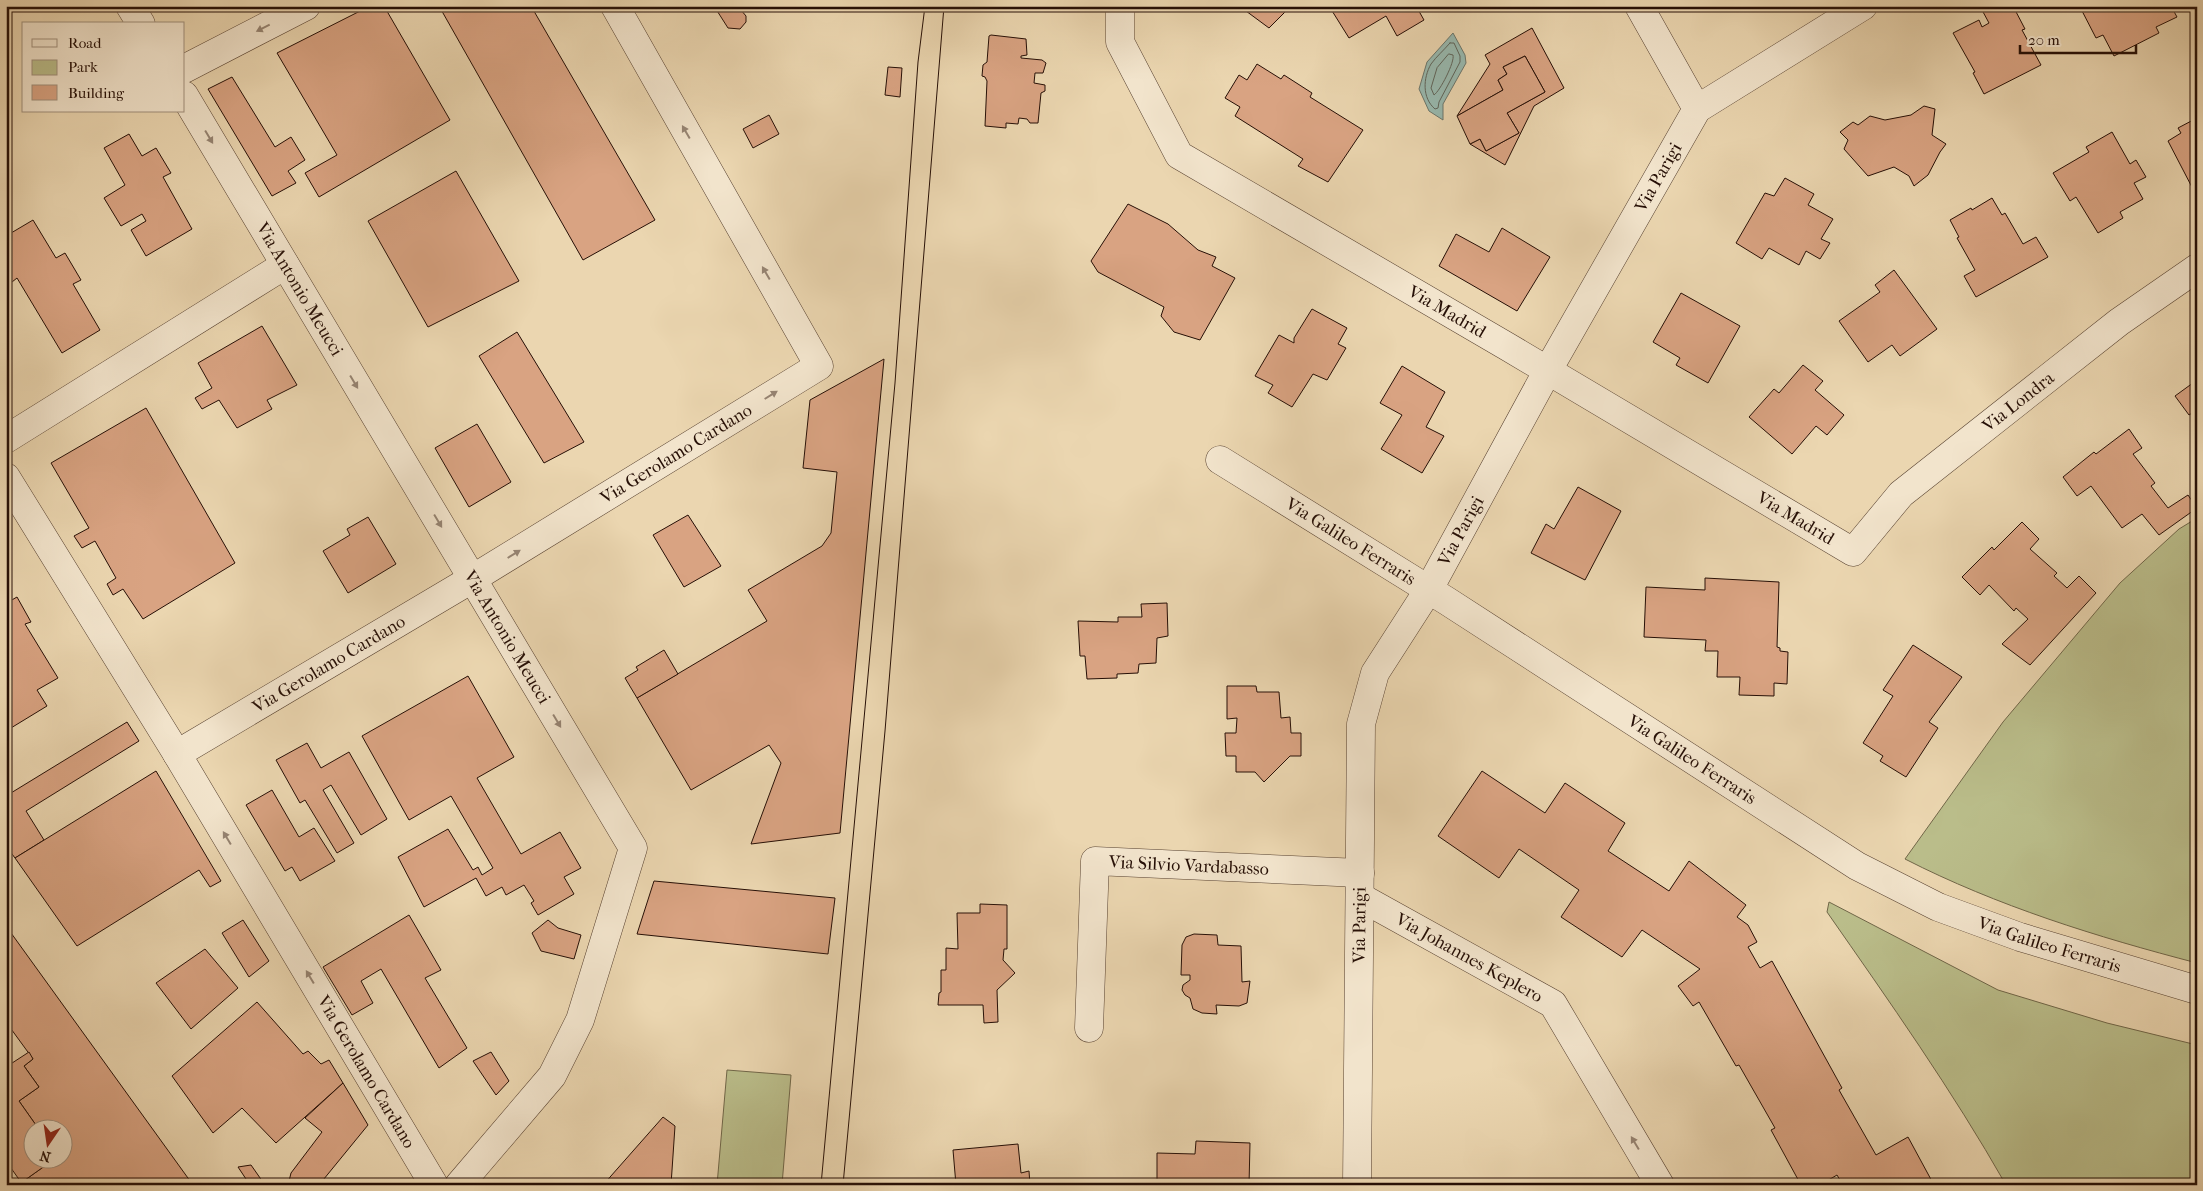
<svg xmlns="http://www.w3.org/2000/svg" width="2203" height="1191" font-family="'IM FELL French Canon',serif">
<style>
.green{fill:#babd8a;stroke:#706648}
.water{fill:#98b9af;stroke:#6a756b}
.lines{fill:none;stroke-linecap:round;stroke-linejoin:round}
.shore{stroke:#5f645a;stroke-width:1}
.building{fill:#d9a382;stroke:#260f06}
.minor-casing{stroke:#574130;stroke-width:29}
.minor{stroke:#f2e4cc;stroke-width:28}
.tram{stroke:#260f06;stroke-width:1}
.oneway{fill:#968473}
.labels{text-anchor:middle;stroke-width:4.5;stroke-linejoin:round;paint-order:stroke}
.street-label{font-size:18px;fill:#260f06;stroke:#f2e4cc}
</style>
<rect width="100%" height="100%" fill="#ebd6b0"/>
<filter id="stains"><feTurbulence type="fractalNoise" baseFrequency=".004" numOctaves="4"/><feColorMatrix values="0 0 0 0 .2 0 0 0 0 .09 0 0 0 0 .02 0 0 0 .5 -.17"/></filter>
<radialGradient id="worn" r=".72"><stop offset=".6" stop-color="#630" stop-opacity="0"/><stop offset="1" stop-color="#630" stop-opacity=".3"/></radialGradient>
<g class="green">
<path d="M2197,518V963C2097,937 1997,906 1905,859L2003,722L2120,583L2179,529Z"/>
<path d="M1829,902L1998,990L2107,1023L2197,1045V1185H2006C1952,1090 1889,1001 1827,912Z"/>
<path d="M727,1070L791,1075L782,1185H717Z"/>
</g>
<path class="water" d="M1453,33L1465,55L1466,63L1443,104V120L1429,111L1419,89L1427,62Z"/>
<g class="lines">
<g class="shore">
<path d="M1450,43H1454L1460,56V62L1439,102L1438,108L1435,109C1422,98 1423,78 1431,64C1436,57 1444,50 1450,43Z"/>
<path d="M1449,54L1453,55C1455,62 1440,91 1434,95L1431,88L1437,68Z"/>
</g>
</g>
<g class="building">
<path d="M370,6H384L450,120L319,197L305,173L337,155L277,53Z"/>
<path d="M439,6H531L655,220L583,260Z"/>
<path d="M714,6H742L741,10L746,16V22L740,29L728,28Z"/>
<path d="M1251,6H1291L1269,28L1246,11Z"/>
<path d="M1329,6H1416L1424,20L1397,36L1386,16L1349,38Z"/>
<path d="M1989,6H2013L2025,29L2022,30L2041,65L1984,94L1973,73L1975,72L1953,33L1979,20L1982,27L1989,23L1982,10Z"/>
<path d="M2171,6L2177,17L2156,27L2159,33L2114,56L2103,35L2096,38L2080,7Z"/>
<path d="M1532,28L1564,88L1534,106L1505,165L1470,144L1480,139L1486,151L1519,133L1507,113L1545,92L1525,56L1503,67L1507,74L1498,80L1503,90L1457,116L1490,64L1485,55Z"/>
<path d="M991,35L1026,39L1027,55L1021,56V58L1042,60L1046,63L1043,73H1035L1034,83L1045,85V91L1041,93L1038,123H1030L1027,119L1019,118L1018,124L1006,123V128L985,126L987,81L985,77L982,76L983,65L987,62L989,36Z"/>
<path d="M1525,56L1545,92L1507,113L1519,133L1486,151L1480,139L1470,144L1457,116L1503,90L1498,80L1507,74L1503,67Z"/>
<path d="M1257,64L1281,79L1284,75L1312,93L1310,97L1363,130L1328,182L1298,166L1303,159L1235,116L1240,107L1225,98L1239,75L1247,80Z"/>
<path d="M888,67L902,68L900,97L885,95Z"/>
<path d="M232,77L275,147L291,137L305,160L288,171L296,183L272,196L208,89Z"/>
<path d="M1924,106L1935,109L1932,135L1946,144L1940,152L1928,175L1914,186L1909,176L1894,167L1868,176L1844,149L1848,140L1840,132L1853,122L1858,125L1870,116L1885,120L1911,115Z"/>
<path d="M769,115L779,134L753,148L743,129Z"/>
<path d="M2197,118V192L2195,193L2168,141L2181,133L2178,128Z"/>
<path d="M2112,132L2130,164L2136,160L2146,177L2134,183L2143,199L2120,212L2123,218L2098,233L2076,197L2070,201L2053,173L2089,152L2086,147Z"/>
<path d="M129,134L142,156L156,148L171,173L163,177L192,229L146,256L131,230L146,221L142,214L121,226L104,198L125,185L104,148Z"/>
<path d="M456,171L519,281L428,327L368,221Z"/>
<path d="M1785,178L1814,194L1808,205L1833,219L1821,239L1830,243L1820,259L1806,251L1799,265L1769,248L1762,259L1736,243L1765,193L1774,196Z"/>
<path d="M1992,198L2002,215L2005,213L2023,244L2036,237L2048,257L1976,297L1964,276L1975,270L1957,238L1959,237L1950,220L1971,208L1972,210Z"/>
<path d="M1128,204L1168,224L1198,250L1216,257L1212,266L1235,278L1200,340L1174,332L1161,316L1164,307L1098,272L1091,261Z"/>
<path d="M33,220L56,258L65,253L81,280L73,284L100,330L62,353L17,278L12,282L6,272V236Z"/>
<path d="M1502,228L1550,257L1517,311L1439,266L1456,234L1489,252Z"/>
<path d="M1894,270L1937,329L1900,356L1892,345L1868,362L1839,321L1880,292L1875,285Z"/>
<path d="M1681,293L1740,326L1708,383L1676,365L1680,358L1653,342Z"/>
<path d="M1312,309L1347,328L1338,344L1346,348L1327,380L1313,374L1292,407L1268,393L1273,385L1255,376L1279,335L1294,343V338Z"/>
<path d="M262,326L297,385L267,400L272,409L237,428L219,400L202,409L195,398L212,388L198,363Z"/>
<path d="M517,332L584,442L544,463L479,356Z"/>
<path d="M884,359L840,833L751,844L781,763L769,745L691,790L637,698L767,621L748,590L822,546L831,533L837,472L803,468L810,400Z"/>
<path d="M1803,365L1823,381L1815,390L1844,415L1827,435L1816,426L1792,454L1749,417L1774,389L1779,393Z"/>
<path d="M1402,366L1445,392L1426,427L1444,436L1422,473L1381,449L1402,415L1380,403Z"/>
<path d="M2197,380V410L2189,415L2175,396Z"/>
<path d="M146,408L235,563L143,619L123,589L113,595L107,584L116,578L95,541L82,548L74,536L89,528L51,463Z"/>
<path d="M477,424L511,482L469,507L435,448Z"/>
<path d="M2129,429L2142,448L2133,454L2155,483L2151,486L2168,508L2188,495L2197,508L2159,535L2142,514L2122,528L2091,486L2077,496L2063,477L2094,452L2096,454Z"/>
<path d="M1578,487L1621,511L1585,580L1531,553L1546,524L1554,529Z"/>
<path d="M688,515L721,566L684,587L653,535Z"/>
<path d="M368,517L396,564L348,593L323,551L350,535L347,529Z"/>
<path d="M2022,522L2039,539L2030,549L2057,573L2054,576L2067,588L2079,576L2096,593L2030,665L2002,644L2028,619L2016,608L2014,611L1989,585L1980,595L1962,577L1992,547L1994,550Z"/>
<path d="M1705,578L1779,582L1777,647L1780,648V651L1788,652L1787,684L1774,683V696L1739,695L1740,677H1717L1718,651H1705L1706,640L1644,637L1646,587L1705,590Z"/>
<path d="M6,594L10,601L17,597L31,622L25,624L58,678L37,690L47,706L6,731Z"/>
<path d="M1167,603L1168,636L1157,638L1156,663L1139,664L1138,673L1117,674V678L1087,679L1085,656H1080L1078,621L1118,622V617H1142L1141,604Z"/>
<path d="M1913,645L1962,677L1929,722L1938,728L1906,777L1880,761L1883,756L1863,743L1893,696L1883,690Z"/>
<path d="M664,650L678,674L637,698L625,678L638,670L636,667Z"/>
<path d="M468,676L514,757L477,778L521,854L560,832L581,868L564,877L574,894L538,915L531,903L534,901L524,885L506,895L502,887L486,896L476,878L424,907L398,857L448,829L473,870L478,867L482,875L493,868L451,796L409,820L362,736Z"/>
<path d="M1227,686H1256L1257,692H1279L1281,718L1290,717L1291,733H1301V756H1290L1264,782L1255,772H1236V756H1226L1225,733H1236L1237,718L1227,719Z"/>
<path d="M127,722L139,741L26,811L44,840L15,858L6,846V796Z"/>
<path d="M307,743L321,768L349,752L387,819L361,835L331,785L323,790L354,843L337,853L305,800L300,803L276,760Z"/>
<path d="M156,771L221,881L210,887L199,870L77,946L15,858Z"/>
<path d="M1482,771L1545,813L1565,783L1625,823L1608,851L1669,891L1689,861L1746,905L1737,917L1748,925L1757,942L1748,947L1760,968L1772,961L1842,1088L1839,1090L1876,1155L1908,1137L1934,1185H1843L1837,1175L1820,1185H1801L1771,1130L1775,1128L1739,1065L1736,1066L1699,1002L1693,1006L1678,986L1700,969L1642,930L1622,957L1561,917L1579,890L1519,849L1499,878L1438,836Z"/>
<path d="M272,790L299,837L314,828L335,861L300,881L292,867L285,871L246,805Z"/>
<path d="M654,881L835,898L828,954L637,934Z"/>
<path d="M980,904L1007,905V949H1004L1003,960L1015,973L997,990L998,1022L984,1023L983,1005H938L939,993L941,992V970H946V948L958,949L957,913H980Z"/>
<path d="M409,915L441,970L425,978L467,1048L439,1068L381,969L361,981L373,1003L352,1015L323,967Z"/>
<path d="M243,920L269,961L249,977L222,933Z"/>
<path d="M548,920L558,928L581,935L574,959L541,951L532,933Z"/>
<path d="M6,926L193,1185H28L25,1180L56,1158H62V1128H38L19,1101L39,1087L24,1066L33,1059L6,1022Z"/>
<path d="M1194,934L1217,935L1218,945L1241,946L1242,982L1250,981L1247,1003L1239,1006L1216,1005L1217,1014L1202,1013L1193,1009L1190,998L1185,995L1182,990L1183,985L1190,980V975H1181L1182,945L1186,937Z"/>
<path d="M205,949L238,988L191,1029L156,983Z"/>
<path d="M257,1002L303,1054L308,1051L321,1064L329,1060L343,1083L276,1143L242,1108L213,1133L172,1076Z"/>
<path d="M29,1052L33,1059L24,1066L39,1087L19,1101L38,1128H32V1158H56L25,1180L28,1185H23L6,1161V1067Z"/>
<path d="M491,1052L509,1081L496,1095L473,1061Z"/>
<path d="M343,1083L368,1125L319,1185H288L291,1173L322,1132L305,1118Z"/>
<path d="M663,1117L675,1126L671,1185H603Z"/>
<path d="M1196,1141L1250,1143L1249,1185H1157V1153L1195,1154Z"/>
<path d="M1018,1144L1021,1173L1029,1171L1030,1185H956L953,1150Z"/>
<path d="M251,1165L265,1185H250L238,1167Z"/>
</g>
<g class="lines">
<defs>
<g id="minor">
<path d="M130,6L141,24"/>
<path id="s1" d="M1120,6V42L1179,155L1508,347L1853,552L1901,494L2119,322L2197,268"/>
<path d="M1639,6L1697,109"/>
<path d="M184,69L306,6"/>
<path id="s2" d="M184,95L633,848L580,1020L552,1076L459,1185"/>
<path d="M6,439L285,265"/>
<path id="s3" d="M1220,460L1447,601L1857,866L1938,907L2020,937L2197,990"/>
<path id="s4" d="M6,477L177,754L472,579L819,366L615,6"/>
<path id="s5" d="M177,754L434,1185"/>
<path id="s6" d="M1360,897L1553,1004L1660,1185"/>
<path id="s7" d="M1089,1028L1095,861L1360,873"/>
<path id="s8" d="M1357,1185L1361,724L1375,673L1429,589L1548,370L1697,109L1863,6"/>
</g>
</defs>
<use href="#minor" class="minor-casing"/>
<use href="#minor" class="minor"/>
<g class="tram">
<path d="M821,1185L895,383L918,62L925,6"/>
<path d="M843,1185L885,731L944,6"/>
</g>
</g>
<defs><path id="oneway-solid" d="M-6-.8H1V-3.2L6.5 0L1 3.2V.8H-6Z" transform="scale(1.25)"/></defs>
<g class="oneway">
<use href="#oneway-solid" transform="translate(263 28) rotate(153)"/>
<use href="#oneway-solid" transform="translate(686 132) rotate(-120)"/>
<use href="#oneway-solid" transform="translate(209 137) rotate(59)"/>
<use href="#oneway-solid" transform="translate(766 273) rotate(-120)"/>
<use href="#oneway-solid" transform="translate(354 382) rotate(59)"/>
<use href="#oneway-solid" transform="translate(771 395) rotate(-32)"/>
<use href="#oneway-solid" transform="translate(438 521) rotate(59)"/>
<use href="#oneway-solid" transform="translate(514 554) rotate(-32)"/>
<use href="#oneway-solid" transform="translate(557 721) rotate(59)"/>
<use href="#oneway-solid" transform="translate(227 838) rotate(-121)"/>
<use href="#oneway-solid" transform="translate(310 977) rotate(-121)"/>
<use href="#oneway-solid" transform="translate(1635 1143) rotate(-121)"/>
</g>
<g class="labels">
<g class="street-label">
<text dy="6" stroke="none"><textPath href="#s8" startOffset="1085">Via Parigi</textPath></text>
<text dy="6" stroke="none"><textPath href="#s2" startOffset="226">Via Antonio Meucci</textPath></text>
<text dy="6" stroke="none"><textPath href="#s1" startOffset="474">Via Madrid</textPath></text>
<text dy="6" stroke="none"><textPath href="#s1" startOffset="1170">Via Londra</textPath></text>
<text dy="6" stroke="none"><textPath href="#s4" startOffset="908">Via Gerolamo Cardano</textPath></text>
<text dy="6" stroke="none"><textPath href="#s1" startOffset="879">Via Madrid</textPath></text>
<text dy="6" stroke="none"><textPath href="#s8" startOffset="680">Via Parigi</textPath></text>
<text dy="6" stroke="none"><textPath href="#s3" startOffset="154">Via Galileo Ferraris</textPath></text>
<text dy="6" stroke="none"><textPath href="#s2" startOffset="631">Via Antonio Meucci</textPath></text>
<text dy="6" stroke="none"><textPath href="#s4" startOffset="502">Via Gerolamo Cardano</textPath></text>
<text dy="6" stroke="none"><textPath href="#s3" startOffset="559">Via Galileo Ferraris</textPath></text>
<text dy="6" stroke="none"><textPath href="#s7" startOffset="261">Via Silvio Vardabasso</textPath></text>
<text dy="6" stroke="none"><textPath href="#s8" startOffset="260">Via Parigi</textPath></text>
<text dy="6" stroke="none"><textPath href="#s3" startOffset="964">Via Galileo Ferraris</textPath></text>
<text dy="6" stroke="none"><textPath href="#s6" startOffset="125">Via Johannes Keplero</textPath></text>
<text dy="6" stroke="none"><textPath href="#s5" startOffset="370">Via Gerolamo Cardano</textPath></text>
</g>
</g>
<rect width="2203" height="1191" fill="none" stroke="#ebd6b0" stroke-width="25"/>
<rect x="8" y="8" width="2188" height="1176" fill="none" stroke="#260f06" stroke-width="2.5"/>
<rect x="12" y="12" width="2178" height="1166" fill="none" stroke="#260f06"/>
<rect x="22" y="22" width="162" height="90" fill="#f2e4cc" stroke="#a08f7d"/>
<rect x="32" y="39" width="25" height="8" fill="#f2e4cc" stroke="#a08f7d"/>
<text x="68" y="48" font-size="15" fill="#260f06">Road</text>
<rect x="32" y="60" width="25" height="15" fill="#babd8a" stroke="#a08f7d"/>
<text x="68" y="72" font-size="15" fill="#260f06">Park</text>
<rect x="32" y="85" width="25" height="15" fill="#d9a382" stroke="#a08f7d"/>
<text x="68" y="98" font-size="15" fill="#260f06">Building</text>
<g transform="translate(48 1144) rotate(193)"><circle r="24" fill="#f2e4cc" stroke="#a08f7d"/>
<path d="M0-4L9 19L0 12L-9 19Z" fill="#8f2418"/>
<text y="-8" font-size="14" font-weight="bold" text-anchor="middle" fill="#260f06">N</text>
</g>
<path d="M2020 45v8h116v-8" fill="none" stroke="#260f06" stroke-width="2.5"/>
<text x="2028" y="45" font-size="15" fill="#260f06" stroke="#f2e4cc" stroke-width="4" paint-order="stroke">20 m</text>
<rect width="100%" height="100%" filter="url(#stains)"/>
<rect width="100%" height="100%" fill="url(#worn)"/>
</svg>
